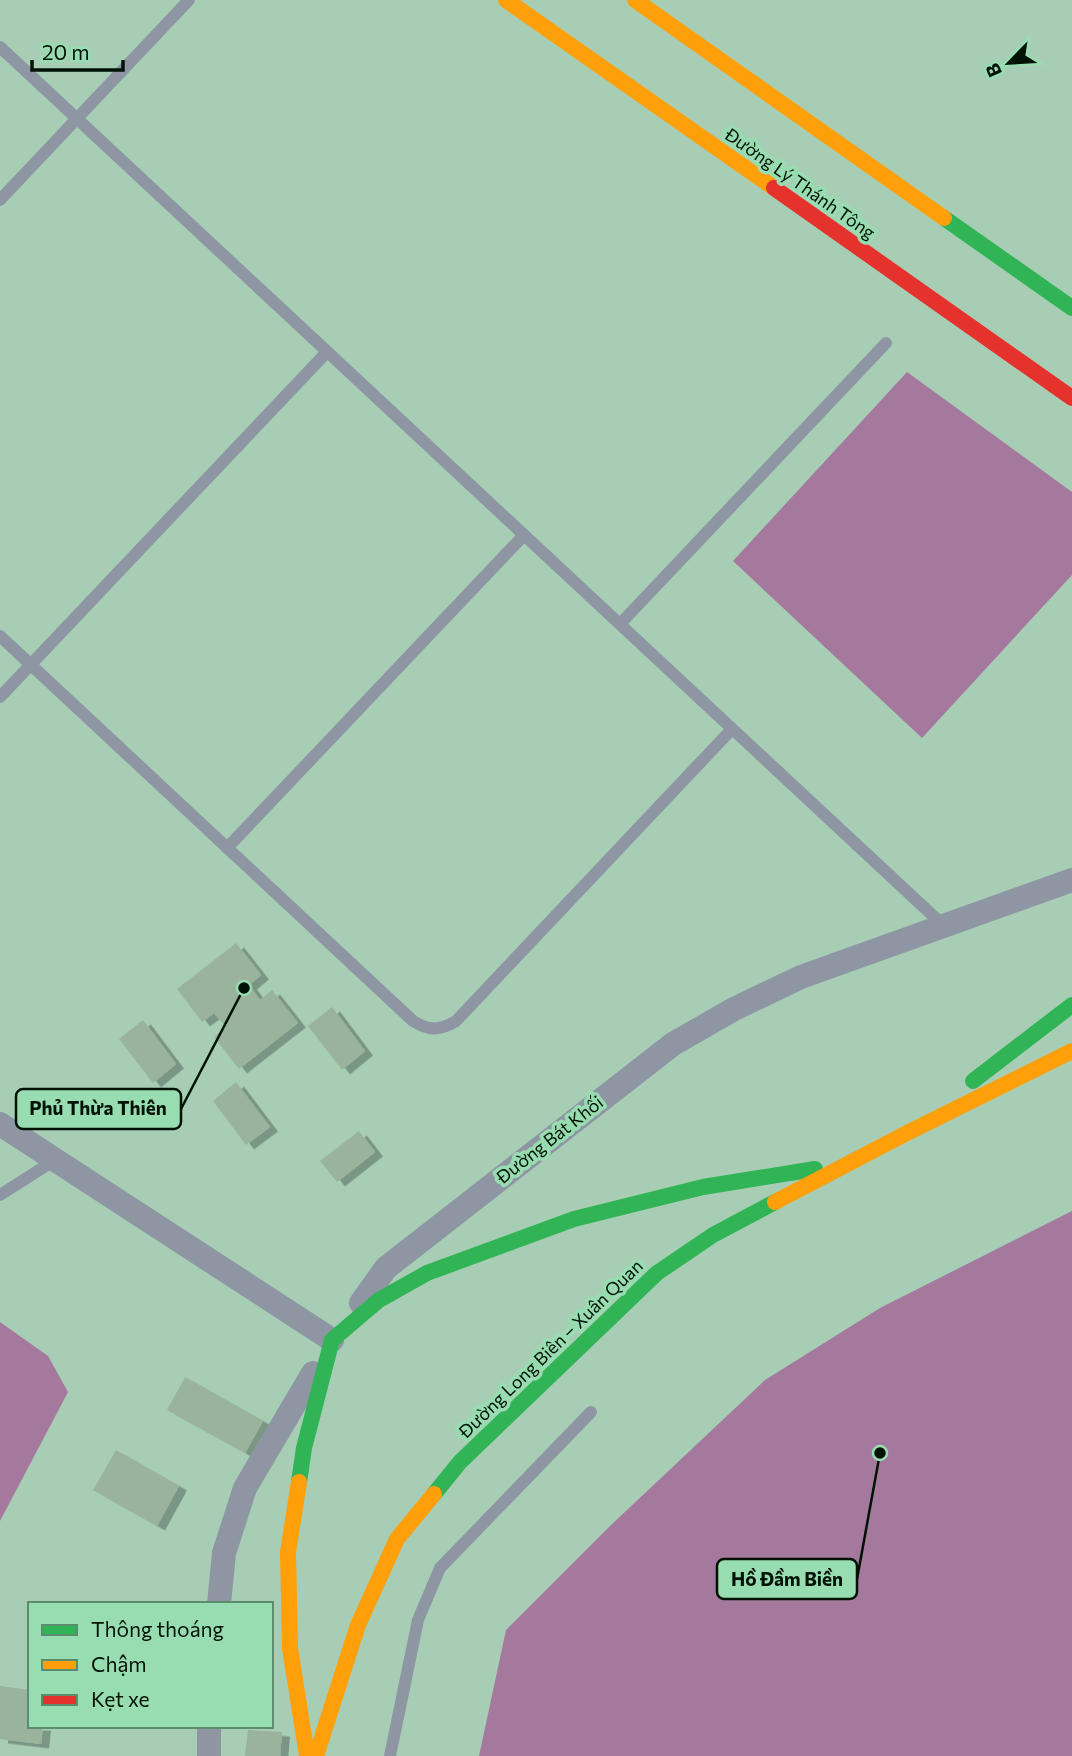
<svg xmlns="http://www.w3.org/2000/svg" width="1072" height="1756" font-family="Commissioner,sans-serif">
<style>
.water{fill:#a5799d}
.building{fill:#9ab39d;filter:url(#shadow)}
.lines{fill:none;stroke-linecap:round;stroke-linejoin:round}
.lane{stroke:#8e96a3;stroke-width:12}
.street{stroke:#8e96a3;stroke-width:24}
.fast{stroke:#30b455;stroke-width:16}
.slow{stroke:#ff9f0a;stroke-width:16}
.jam{stroke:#e5322d;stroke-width:16}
.labels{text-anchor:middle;stroke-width:7;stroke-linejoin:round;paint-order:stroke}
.street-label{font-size:18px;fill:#001204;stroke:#98ddb1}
.leader{fill:none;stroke:#001204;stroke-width:2.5}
.callout-dot{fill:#001204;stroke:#98ddb1;stroke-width:2.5}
.callout{fill:#98ddb1;stroke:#001204;stroke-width:2.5}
.callout-label{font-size:19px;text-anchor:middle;font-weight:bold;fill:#001204}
</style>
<defs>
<filter id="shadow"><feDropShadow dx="8" dy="4.5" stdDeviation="0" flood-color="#0004"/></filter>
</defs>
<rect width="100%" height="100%" fill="#a7ceb5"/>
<g class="water">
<path d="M907,372L1072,492V575L922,738L733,561Z"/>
<path d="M1072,1211V1756H479L506,1630L610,1526L765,1380L880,1308Z"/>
<path d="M0,1322L48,1356L68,1392L0,1521Z"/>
</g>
<g class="building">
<path d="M236,943L261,975L249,985L260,1000L272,990L298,1023L239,1069L214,1037L226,1027L214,1013L202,1022L177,989Z"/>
<path d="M332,1007L365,1051L342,1070L308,1026Z"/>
<path d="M143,1020L176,1064L153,1083L119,1039Z"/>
<path d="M236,1082L270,1127L246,1145L213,1101Z"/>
<path d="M359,1131L375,1152L337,1182L320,1161Z"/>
<path d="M185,1377L263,1421L245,1453L167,1410Z"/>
<path d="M116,1450L179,1486L157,1526L93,1490Z"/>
<path d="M0,1686L30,1690L27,1719H30V1726H43L41,1744L0,1739Z"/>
<path d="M248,1730L282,1732L280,1756H245Z"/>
</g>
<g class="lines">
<g class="lane">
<path d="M0,47L943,925"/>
<path d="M0,200L189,0"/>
<path d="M620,624L886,343"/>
<path d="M0,636L413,1021C429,1031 439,1031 456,1021L732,729"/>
<path d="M0,697L327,352"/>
<path d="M227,848L524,535"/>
<path d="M0,1195L55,1160"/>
<path d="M390,1756L418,1620L440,1568L591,1412"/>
</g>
<g class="street">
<path d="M0,1124L332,1340"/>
<path d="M361,1303L386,1268L673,1044L734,1009L801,977L1072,880"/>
<path d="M219,1604L224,1553L245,1488L313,1373"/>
<path d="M209,1726V1756"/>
</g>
<g class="fast">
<path d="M944,218L1072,308"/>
<path d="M973,1081L1072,1005"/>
<path d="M299,1482L304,1448L332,1340L379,1300L427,1273L574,1219L703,1187L815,1169"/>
<path d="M434,1494L460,1462L657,1273L713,1235L775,1202"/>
</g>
<g class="slow">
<path d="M506,0L774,188"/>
<path d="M635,0L944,218"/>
<path d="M775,1202L905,1134L1072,1051"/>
<path d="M299,1482L288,1552L290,1648L307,1756"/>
<path d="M316,1756L358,1625L397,1539L434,1494"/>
</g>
<path class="jam" d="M774,188L1072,398"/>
</g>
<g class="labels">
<g class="street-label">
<text transform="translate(800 184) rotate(35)" y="6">Đường Lý Thánh Tông</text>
<text transform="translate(550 1140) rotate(-38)" y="6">Đường Bát Khối</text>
<text transform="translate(551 1349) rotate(-44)" y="6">Đường Long Biên – Xuân Quan</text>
</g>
</g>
<path class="leader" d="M244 988L181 1109M880 1453L857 1579"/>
<g class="callout-dot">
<circle cx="244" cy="988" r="7"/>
<circle cx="880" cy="1453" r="7"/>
</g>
<g class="callout">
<rect x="16" y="1089" width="165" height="40" rx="7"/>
<rect x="717" y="1559" width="140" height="40" rx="7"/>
</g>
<g class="callout-label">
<text x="98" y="1115">Phủ Thừa Thiên</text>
<text x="787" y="1586">Hồ Đầm Biền</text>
</g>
<rect x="28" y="1602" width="245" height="126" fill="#98ddb1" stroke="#5b8c6c" stroke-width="2"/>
<rect x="42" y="1625" width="35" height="10" fill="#30b455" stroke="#5b8c6c" stroke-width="2"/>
<text x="91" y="1637" font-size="21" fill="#001204">Thông thoáng</text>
<rect x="42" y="1660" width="35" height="10" fill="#ff9f0a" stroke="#5b8c6c" stroke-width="2"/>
<text x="91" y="1672" font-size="21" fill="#001204">Chậm</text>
<rect x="42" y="1695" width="35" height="10" fill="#e5322d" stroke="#5b8c6c" stroke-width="2"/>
<text x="91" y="1707" font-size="21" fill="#001204">Kẹt xe</text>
<g transform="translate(1009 63) rotate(245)" stroke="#98ddb1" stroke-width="5" paint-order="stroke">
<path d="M0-5L12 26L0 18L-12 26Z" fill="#001204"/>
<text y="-10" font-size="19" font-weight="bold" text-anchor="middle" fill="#001204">B</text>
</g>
<path d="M32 60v10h91v-10" fill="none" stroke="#001204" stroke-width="3.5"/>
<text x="42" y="60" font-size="21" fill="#001204" stroke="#98ddb1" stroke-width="5" paint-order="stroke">20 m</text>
</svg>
